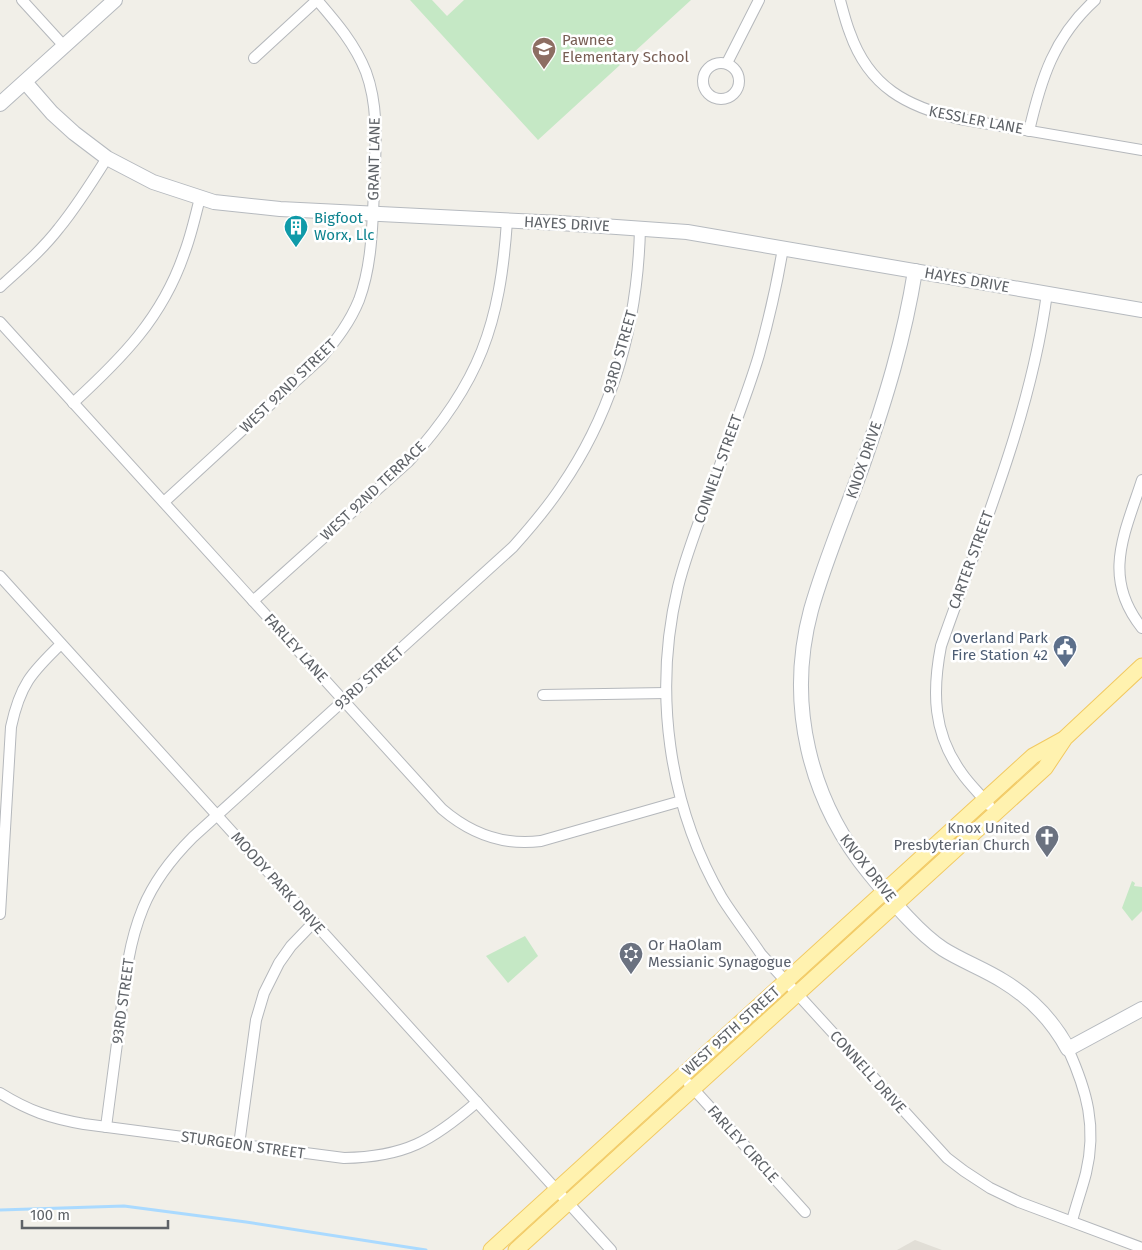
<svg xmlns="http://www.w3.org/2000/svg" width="1142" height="1250" font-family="'Fira Sans',sans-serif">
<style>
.education{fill:#e1ded6}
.green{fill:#c5e8c5}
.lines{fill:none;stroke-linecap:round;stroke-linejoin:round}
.stream{stroke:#aadaff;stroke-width:3}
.street-casing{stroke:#b5b8bc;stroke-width:12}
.secondary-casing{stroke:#b6babf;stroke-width:16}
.primary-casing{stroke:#f2c960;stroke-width:17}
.street{stroke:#fff;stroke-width:10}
.secondary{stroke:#fff;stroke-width:14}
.primary{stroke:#fff2af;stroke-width:15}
.labels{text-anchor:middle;stroke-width:5;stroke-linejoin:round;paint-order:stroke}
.education-label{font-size:15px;fill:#785e54;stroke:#fff;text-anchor:start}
.street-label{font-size:15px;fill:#5f6368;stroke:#fff}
.culture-label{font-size:15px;fill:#0d838f;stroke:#fff;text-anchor:start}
.service-label{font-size:15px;fill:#4e5e75;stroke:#fff;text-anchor:end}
.worship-label{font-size:15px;fill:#5b616d;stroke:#fff;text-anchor:end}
</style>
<rect width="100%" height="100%" fill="#f1efe8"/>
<path class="education" d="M915,1240L942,1250H897Z"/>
<g class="green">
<path d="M410,0H432L447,16L464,0H691L538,140Z"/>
<path d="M1132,881L1135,883L1134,886L1142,887V911L1132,921L1122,908Z"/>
<path d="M525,936L538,956L508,983L486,956Z"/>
</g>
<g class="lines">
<path class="stream" d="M0,1210L124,1206L246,1222L426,1250"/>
<defs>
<g id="street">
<path d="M22,0L64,46"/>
<path d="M840,0C843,11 846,23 850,33C869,87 907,107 960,119L1142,150"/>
<path d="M254,58L317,0"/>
<circle cx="721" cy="81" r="18"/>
<path d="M727,63L759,0"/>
<path d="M1029,131C1041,79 1054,37 1095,0"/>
<path d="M783,248C777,284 769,319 759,355C748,392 733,429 720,465C706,505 688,546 678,587C653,691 668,805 722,898C734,917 748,935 761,954L947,1158L964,1171L990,1188L1019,1202L1142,1248"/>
<path d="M0,287C21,268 42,250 59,228C77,206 92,182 107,158"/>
<path d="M0,322L442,809C471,834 503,846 541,841L681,801"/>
<path d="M73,403C122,358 162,318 184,254C191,236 195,217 200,198"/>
<path d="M1142,480C1125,533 1101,577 1142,628"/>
<path d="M164,502L322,357C337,339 350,322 359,300C372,265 372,228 374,192C375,152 380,110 366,72C355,44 336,22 317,0"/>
<path d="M0,576L611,1250"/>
<path d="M253,601L409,461C480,383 500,324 507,221"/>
<path d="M543,695L666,693"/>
<path d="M989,805C980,794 969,784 961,772C933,733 932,692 941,646C981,532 1031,415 1047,293"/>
<path d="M0,914L11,727C20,685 31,673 61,644"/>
<path d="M1068,1049C1087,1091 1097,1127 1086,1173C1082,1189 1076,1205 1072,1221"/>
<path d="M689,1084L805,1212"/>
<path d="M0,1093C29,1111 50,1118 84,1124L344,1158C405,1157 432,1141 477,1102"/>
<path d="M106,1127C111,1089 116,1051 121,1013C125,978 129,942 143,908C154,881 172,858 193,837L513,547C530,528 547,508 561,487C614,410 638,320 640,228"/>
<path d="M239,1145L256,1020L264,993L279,963L291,946L314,922"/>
</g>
<g id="secondary">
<path d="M25,82L52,113L74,133L107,158L153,182L214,202L280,209L560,223L687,232L1142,310"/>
<path d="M0,104L115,0"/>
<path d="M915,271C904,339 886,398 863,464C846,512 825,560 811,610C786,703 809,800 870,874C890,898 917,932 943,949C962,961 984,969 1003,981C1031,998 1053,1021 1068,1049L1142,1009"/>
</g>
<g id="primary">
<path d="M491,1250L1033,756L1062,740"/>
<path d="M516,1250L1045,768L1065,738L1142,666"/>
</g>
</defs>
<use href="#street" class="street-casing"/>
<use href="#secondary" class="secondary-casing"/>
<use href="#primary" class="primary-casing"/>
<use href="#street" class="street"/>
<use href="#secondary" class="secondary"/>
<use href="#primary" class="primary"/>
</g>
<defs>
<symbol id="school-pin" viewBox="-11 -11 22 30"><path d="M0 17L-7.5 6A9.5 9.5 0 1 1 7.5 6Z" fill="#8d6e63" stroke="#fff"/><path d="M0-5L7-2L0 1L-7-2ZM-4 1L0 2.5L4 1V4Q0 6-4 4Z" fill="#fff"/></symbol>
<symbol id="building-pin" viewBox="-11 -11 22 30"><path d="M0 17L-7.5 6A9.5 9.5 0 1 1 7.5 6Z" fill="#0f9aa8" stroke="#fff"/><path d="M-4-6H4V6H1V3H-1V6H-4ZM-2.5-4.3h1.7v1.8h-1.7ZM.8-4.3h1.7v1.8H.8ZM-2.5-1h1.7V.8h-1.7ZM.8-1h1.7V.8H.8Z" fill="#fff"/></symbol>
<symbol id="civic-pin" viewBox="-11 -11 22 30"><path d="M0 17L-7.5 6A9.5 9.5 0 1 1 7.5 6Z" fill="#5c6f8a" stroke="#fff"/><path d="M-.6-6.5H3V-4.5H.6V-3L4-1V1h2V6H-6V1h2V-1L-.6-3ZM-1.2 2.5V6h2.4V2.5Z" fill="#fff"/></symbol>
<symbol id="church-pin" viewBox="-11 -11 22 30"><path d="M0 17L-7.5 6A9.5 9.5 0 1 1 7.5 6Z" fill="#6b7280" stroke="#fff"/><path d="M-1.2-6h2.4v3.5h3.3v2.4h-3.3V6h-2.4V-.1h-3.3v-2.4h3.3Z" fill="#fff"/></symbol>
<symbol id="synagogue-pin" viewBox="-11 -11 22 30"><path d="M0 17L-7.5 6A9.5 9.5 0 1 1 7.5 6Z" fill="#6b7280" stroke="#fff"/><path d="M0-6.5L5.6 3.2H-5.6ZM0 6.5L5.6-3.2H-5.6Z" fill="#fff"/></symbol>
</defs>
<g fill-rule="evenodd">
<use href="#school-pin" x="530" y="35" width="28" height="38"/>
<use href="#building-pin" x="282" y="213" width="28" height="38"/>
<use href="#civic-pin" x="1051" y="633" width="28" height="38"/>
<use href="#church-pin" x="1033" y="823" width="28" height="38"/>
<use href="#synagogue-pin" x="617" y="940" width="28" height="38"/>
</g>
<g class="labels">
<g class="education-label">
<text x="562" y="45">Pawnee<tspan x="562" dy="17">Elementary School</tspan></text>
</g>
<g class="street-label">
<text transform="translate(976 120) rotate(11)" y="5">KESSLER LANE</text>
<text transform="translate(374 159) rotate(-89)" y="5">GRANT LANE</text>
<text transform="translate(567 224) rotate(3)" y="5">HAYES DRIVE</text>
<text transform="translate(967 280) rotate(10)" y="5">HAYES DRIVE</text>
<text transform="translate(620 352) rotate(-74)" y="5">93RD STREET</text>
<text transform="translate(288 386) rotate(-44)" y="5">WEST 92ND STREET</text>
<text transform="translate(864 460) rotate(-71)" y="5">KNOX DRIVE</text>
<text transform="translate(718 469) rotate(-70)" y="5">CONNELL STREET</text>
<text transform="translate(373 491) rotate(-43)" y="5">WEST 92ND TERRACE</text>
<text transform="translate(971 560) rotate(-70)" y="5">CARTER STREET</text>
<text transform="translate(296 648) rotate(48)" y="5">FARLEY LANE</text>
<text transform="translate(369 678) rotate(-42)" y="5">93RD STREET</text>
<text transform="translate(868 868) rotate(52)" y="5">KNOX DRIVE</text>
<text transform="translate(278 883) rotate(48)" y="5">MOODY PARK DRIVE</text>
<text transform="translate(123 1001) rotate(-82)" y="5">93RD STREET</text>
<text transform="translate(731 1031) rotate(-42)" y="5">WEST 95TH STREET</text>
<text transform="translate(868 1072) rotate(48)" y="5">CONNELL DRIVE</text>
<text transform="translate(743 1144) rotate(48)" y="5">FARLEY CIRCLE</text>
<text transform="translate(243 1145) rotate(8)" y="5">STURGEON STREET</text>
</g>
<g class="culture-label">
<text x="314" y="223">Bigfoot<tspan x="314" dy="17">Worx, Llc</tspan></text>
</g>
<g class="service-label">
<text x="1048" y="643">Overland Park<tspan x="1048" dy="17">Fire Station 42</tspan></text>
</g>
<g class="worship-label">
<text x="1030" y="833">Knox United<tspan x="1030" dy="17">Presbyterian Church</tspan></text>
<text x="648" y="950" text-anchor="start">Or HaOlam<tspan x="648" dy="17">Messianic Synagogue</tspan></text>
</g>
</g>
<path d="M22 1220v8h146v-8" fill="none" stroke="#5f6368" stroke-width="2.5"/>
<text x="30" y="1220" font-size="15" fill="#5f6368" stroke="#ffffff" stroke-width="4" paint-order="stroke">100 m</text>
</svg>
